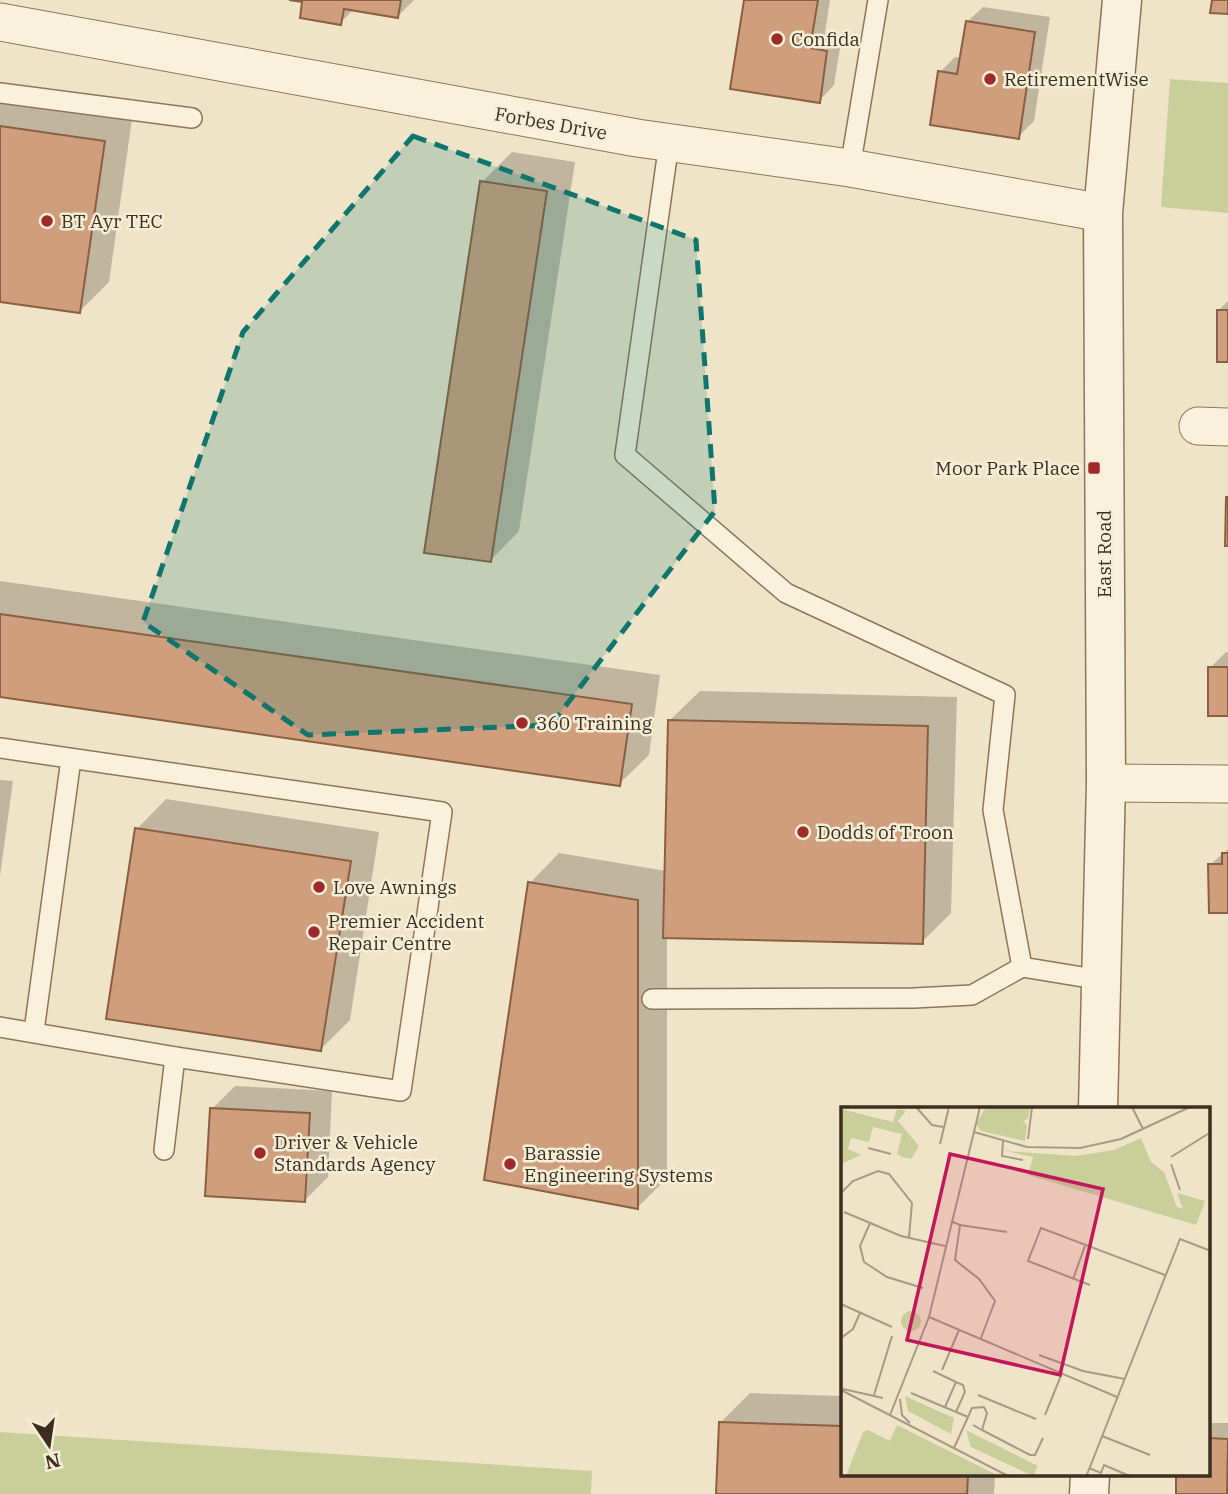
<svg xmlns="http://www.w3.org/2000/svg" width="1228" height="1494" font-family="'IBM Plex Serif',serif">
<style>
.green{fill:#c9cf9b}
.shadow{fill:#0003}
.building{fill:#cf9f7d;stroke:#8d5f41;stroke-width:2}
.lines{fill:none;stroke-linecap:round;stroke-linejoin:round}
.service-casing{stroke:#8d765c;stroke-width:22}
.minor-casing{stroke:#8d765c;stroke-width:39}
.tertiary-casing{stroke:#8d765c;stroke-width:41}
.service{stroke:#faf1dc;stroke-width:19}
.minor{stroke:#faf1dc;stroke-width:37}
.tertiary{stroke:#faf1dc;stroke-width:38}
.marked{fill:#0f766e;fill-opacity:0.2;stroke:#0f766e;stroke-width:5;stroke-dasharray:14 9;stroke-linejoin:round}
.poi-dot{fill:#9e2a2b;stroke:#f7eed8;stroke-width:2.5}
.labels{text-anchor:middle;stroke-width:5;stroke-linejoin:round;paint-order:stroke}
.poi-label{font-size:19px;fill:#3d2e20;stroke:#f7eed8;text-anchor:start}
.street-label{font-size:19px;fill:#3d2e20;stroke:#f7eed8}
.inset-road{fill:none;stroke:#a89b85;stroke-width:2}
.view{fill:#c2185b;fill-opacity:0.15;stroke:#c2185b;stroke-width:3.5}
.inset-edge{fill:none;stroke:#3d2e20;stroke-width:3.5}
</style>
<rect width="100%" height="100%" fill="#f0e4c8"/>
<g class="green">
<path d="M1170,79L1228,83V213L1161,207Z"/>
<path d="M0,1432L592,1471L591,1494H0Z"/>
</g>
<g class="shadow">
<path d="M300,0H414L397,17L354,9L340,23Z"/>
<path d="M745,0H830L825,33L842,36L834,85L819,101Z"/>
<path d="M983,7L1050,17L1034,121L1018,137L940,72L955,57L962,58L967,22Z"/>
<path d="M0,93L133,112L109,282L80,311L0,300Z"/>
<path d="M512,152L575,162L519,531L490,561L482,182Z"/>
<path d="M1228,301V361L1218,311Z"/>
<path d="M0,581L660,675L649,755L619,784L0,696Z"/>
<path d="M1226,652H1228V714L1210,668Z"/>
<path d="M700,691L957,697L951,913L922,942L667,936V1178L638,1207L530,883L559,853L666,871L670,720Z"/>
<path d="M0,780L13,781L0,876Z"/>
<path d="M166,799L379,832L350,1020L321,1049L137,829Z"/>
<path d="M1228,849V911L1210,865Z"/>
<path d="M235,1086L332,1091L328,1177L305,1200L212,1109Z"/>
<path d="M750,1393L843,1396V1475H995L994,1494H717L720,1423Z"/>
<path d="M1209,1423H1228V1494H1178V1475H1209Z"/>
</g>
<g class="building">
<path d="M289,0H401L398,18L344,9L341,25L300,18L302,2Z"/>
<path d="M744,0H818L810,48L827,51L820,103L730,89Z"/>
<path d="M1212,0H1228V14L1210,13Z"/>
<path d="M966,21L1035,32L1019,139L930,125L938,71L957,74Z"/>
<path d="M0,126L105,141L80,313L0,302Z"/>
<path d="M480,181L547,191L491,562L424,553Z"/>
<rect x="1217" y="310" width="11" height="52"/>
<path d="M1226,497H1228V546H1225Z"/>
<path d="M0,614L632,704L620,786L0,697Z"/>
<rect x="1208" y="667" width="20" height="49"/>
<path d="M668,720L928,726L923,944L663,938Z"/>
<path d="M135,828L351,861L321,1051L106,1019Z"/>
<path d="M1222,853H1228V913H1209L1208,864H1222Z"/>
<path d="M528,882L638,900V1209L484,1180Z"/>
<path d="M210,1108L310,1113L305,1202L205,1196Z"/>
<path d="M719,1422L843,1426V1475H968L967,1494H716Z"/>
<path d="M1209,1438L1228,1439L1227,1494H1176V1475H1209Z"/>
</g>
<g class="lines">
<defs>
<g id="service">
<path d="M0,93L192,118"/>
<path d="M669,143L625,455L786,593L1005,695L993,810L1022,967L1101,980"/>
<path d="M850,168L878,0"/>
<path d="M0,748L442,812L401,1091L175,1057L0,1027"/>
<path d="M652,999L914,998L972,995L1022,967"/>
<path d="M34,1031L71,759"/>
<path d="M164,1150L175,1057"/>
</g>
<g id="minor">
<path d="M0,22L637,138L850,168L1103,213"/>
<path d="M1198,426L1228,427"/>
<path d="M1106,783L1228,784"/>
</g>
<g id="tertiary">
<path d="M1098,1109L1106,783L1103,213L1122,0"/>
<path d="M1089,1494L1090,1475"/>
</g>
</defs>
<use href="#service" class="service-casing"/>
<use href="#minor" class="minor-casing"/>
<use href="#tertiary" class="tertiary-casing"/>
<use href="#service" class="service"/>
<use href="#minor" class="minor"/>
<use href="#tertiary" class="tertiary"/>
</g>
<path class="marked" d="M413,136L696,240L715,511L551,725L308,735L143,622L243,332Z"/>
<g class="poi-dot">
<circle cx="777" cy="39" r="7"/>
<circle cx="990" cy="79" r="7"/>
<circle cx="47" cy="221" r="7"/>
<rect x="1087" y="461" width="14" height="14" rx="3.5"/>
<circle cx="522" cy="723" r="7"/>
<circle cx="803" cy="832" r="7"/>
<circle cx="319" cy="887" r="7"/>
<circle cx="314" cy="932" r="7"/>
<circle cx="260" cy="1153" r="7"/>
<circle cx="510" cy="1164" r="7"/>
</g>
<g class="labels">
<g class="poi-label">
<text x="791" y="46">Confida</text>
<text x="1004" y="86">RetirementWise</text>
<text x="61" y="228">BT Ayr TEC</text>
<text x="1080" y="475" text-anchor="end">Moor Park Place</text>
<text x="536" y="730">360 Training</text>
<text x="817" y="839">Dodds of Troon</text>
<text x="333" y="894">Love Awnings</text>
<text x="328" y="928">Premier Accident<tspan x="328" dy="22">Repair Centre</tspan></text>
<text x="274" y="1149">Driver &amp; Vehicle<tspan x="274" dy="22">Standards Agency</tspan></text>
<text x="524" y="1160">Barassie<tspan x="524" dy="22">Engineering Systems</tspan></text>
</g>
<g class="street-label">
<text transform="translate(551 123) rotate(10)" y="7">Forbes Drive</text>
<text transform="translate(1104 554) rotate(-90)" y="7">East Road</text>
</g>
</g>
<g transform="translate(841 1107)">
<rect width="369" height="369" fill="#f0e4c8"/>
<path d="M145,0H189L187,12L182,14L186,18L184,34L140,24L135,17ZM0,2L52,15L56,2L65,4L57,14L78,39L70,52L62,50L56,47L61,27L32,20L28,35L10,31L7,42L20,48L0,57ZM300,31L310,55L323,65L336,100L342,102L336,86L364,94L355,118L187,68L192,50L164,44L235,49L273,43ZM60 214a10 10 0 1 1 20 0a10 10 0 1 1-20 0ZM64,289L113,311L110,327L67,304ZM56,318L158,369H5L22,325L27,323L49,334ZM125,323L197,359L192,369L130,340Z" fill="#c9cf9b"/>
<path class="inset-road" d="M75,0L91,18L102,20M291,0L302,22M133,25L186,40L239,41L280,32L349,0M187,32L191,0M162,34L161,49L182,53M99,37L108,0M27,41L50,47M330,50L370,25M330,57L339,83M0,86L12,74L37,64L48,67L71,96L68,130M3,105L60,129L104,139M110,114L119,118L114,153L138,172L154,194L140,231M29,116L19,139L23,155L46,170L82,181M119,118L166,125M232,172L244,139M249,178L187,154L200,121L324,168M0,197L51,220M88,210L276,290M0,231L12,222L19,206M198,248L242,264L284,272M101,263L118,223M92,264L115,275M2,282L42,291M0,283L169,370M70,286L127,310M33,288L51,229M137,288L195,312M59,292L61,308L69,316M104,300L115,275L122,278L124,285L115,305M49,308L88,210L139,0M204,308L221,266M141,323L189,348H194L202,331M261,329L309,348M113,341L131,301L143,300L146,306L141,323L132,318M248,361L260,366L263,358L291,370M245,370L339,132L370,144"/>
<path class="view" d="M109,47L262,82L219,268L66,233Z"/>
<rect width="369" height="369" class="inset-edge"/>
</g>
<g transform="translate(49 1445) rotate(167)" stroke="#f7eed8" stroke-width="5" paint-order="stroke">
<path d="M0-5L12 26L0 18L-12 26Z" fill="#3d2e20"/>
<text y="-10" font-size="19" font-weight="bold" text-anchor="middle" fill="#3d2e20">N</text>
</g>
</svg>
